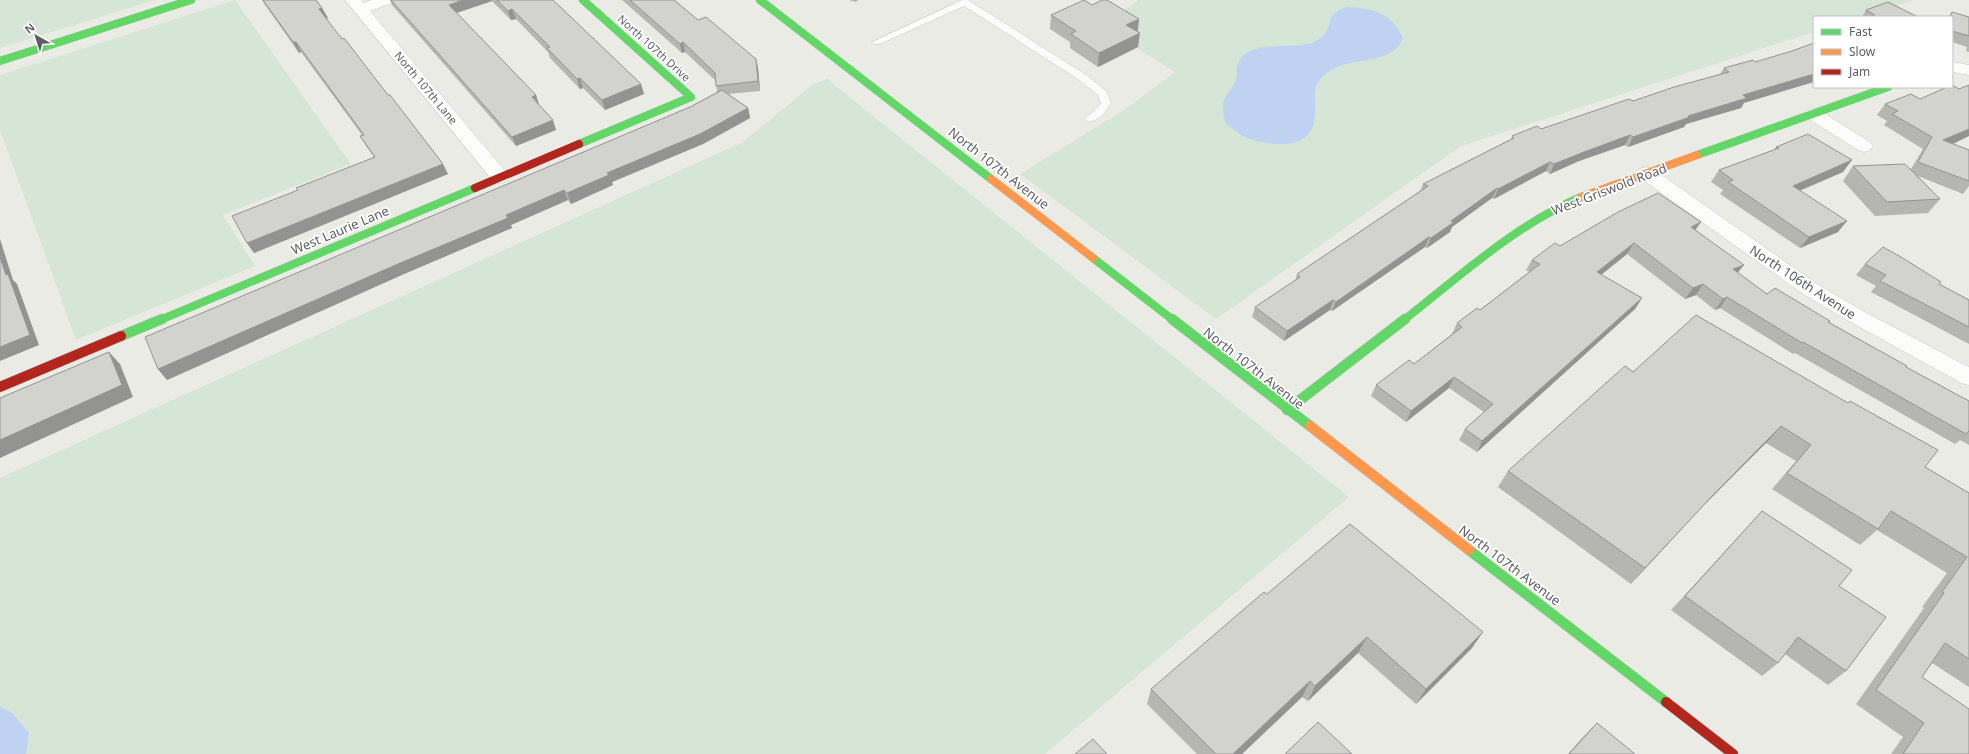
<svg xmlns="http://www.w3.org/2000/svg" width="1969" height="754" font-family="'Noto Sans',sans-serif">
<style>
.green{fill:#d5e6d6}
.water{fill:#bfd2f1}
.lines{fill:none;stroke-linecap:round;stroke-linejoin:round}
.lane-casing{stroke:#c8c8c6;stroke-width:1}
.street-casing{stroke:#c8c8c6;stroke-width:1}
.fast-far1-casing{stroke:#c8c9c8;stroke-width:8}
.fast-casing{stroke:#c8c9c8;stroke-width:11}
.slow-far1-casing{stroke:#c8c9c8;stroke-width:8}
.slow-casing{stroke:#c8c9c8;stroke-width:11}
.jam-far1-casing{stroke:#c8c9c8;stroke-width:8}
.jam-casing{stroke:#c8c9c8;stroke-width:11}
.lane{fill:#fcfcfb;fill-rule:evenodd}
.street{fill:#fcfcfb;fill-rule:evenodd}
.fast-far1{stroke:#63d668;stroke-width:8}
.fast{stroke:#63d668;stroke-width:10}
.slow-far1{stroke:#ff974d;stroke-width:8}
.slow{stroke:#ff974d;stroke-width:10}
.jam-far1{stroke:#b3261e;stroke-width:8}
.jam{stroke:#b3261e;stroke-width:10}
.wall{fill:#b5b5b2}
.shaded-wall{fill:#939391}
.building{fill:#d2d2cf;stroke:#939391}
.labels{text-anchor:middle;stroke-width:3.5;stroke-linejoin:round;paint-order:stroke}
.far-street-label{font-size:11px;fill:#5c5e63;stroke:#fff}
.street-label{font-size:13px;fill:#5c5e63;stroke:#fff}
</style>
<rect width="100%" height="100%" fill="#ebebe6"/>
<g class="green">
<path d="M0,0H155L0,48Z"/>
<path d="M235,0L351,164L223,215L255,266L76,340L0,130V75Z"/>
<path d="M1137,0H1914L1861,17H1814V32L1461,146L1216,319L1020,174L1124,110L1175,72L1127,42L1141,34L1113,17L1138,1Z"/>
<path d="M827,79L1349,497L1045,754H0V478L743,142L812,85Z"/>
</g>
<g class="water">
<path d="M1346,7C1375,9 1389,11 1403,38C1394,65 1351,57 1331,70C1305,88 1319,97 1314,121C1309,153 1265,145 1245,137C1238,134 1231,127 1225,123C1224,116 1222,107 1224,101C1226,94 1233,87 1236,80C1237,75 1236,69 1238,64C1248,37 1296,52 1316,41C1338,29 1320,17 1346,7Z"/>
<path d="M0,707L12,713L29,733L26,754H0Z"/>
</g>
<g class="lines">
<defs>
<path id="lane" d="M962,0H968L1086,75L1107,92L1111,103C1107,111 1097,124 1086,121L1085,119C1090,113 1097,110 1101,103L1098,95L1078,79L964,6L880,44H874L872,42Z"/>
<g id="street">
<path d="M345,0H361L364,3L372,0H396L393,3L370,11L507,173L509,177L507,181L500,183L493,181Z"/>
<path d="M1952,62L1969,65V75L1952,72Z"/>
<path d="M1813,109L1819,110L1870,142L1873,146L1870,150L1864,152L1858,150L1807,118L1804,114L1807,110Z"/>
<path d="M1646,167L1653,169L1817,284L1861,310L1969,367V385L1961,383L1847,320L1803,294L1639,177L1637,173L1639,169Z"/>
</g>
<g id="fast-far1">
<path d="M760,0L991,179"/>
<path d="M0,61L191,0"/>
<path d="M579,144L691,97L583,0"/>
<path d="M1697,155L1888,87"/>
<path d="M1093,258L1173,320"/>
<path d="M160,320L475,188"/>
<path d="M1404,320C1460,276 1515,225 1581,197"/>
</g>
<g id="fast">
<path d="M1172,319L1310,426"/>
<path d="M121,336L162,319"/>
<path d="M1287,410L1405,319"/>
<path d="M1469,550L1666,702"/>
</g>
<g id="slow-far1">
<path d="M991,179L1093,258"/>
<path d="M1581,197L1697,155"/>
</g>
<path id="slow" d="M1310,426L1469,550"/>
<path id="jam-far1" d="M475,188L579,144"/>
<g id="jam">
<path d="M0,387L121,336"/>
<path d="M1666,702L1733,754"/>
</g>
</defs>
<use href="#lane" class="lane-casing"/>
<use href="#street" class="street-casing"/>
<use href="#fast-far1" class="fast-far1-casing"/>
<use href="#fast" class="fast-casing"/>
<use href="#slow-far1" class="slow-far1-casing"/>
<use href="#slow" class="slow-casing"/>
<use href="#jam-far1" class="jam-far1-casing"/>
<use href="#jam" class="jam-casing"/>
<use href="#lane" class="lane"/>
<use href="#street" class="street"/>
<use href="#fast-far1" class="fast-far1"/>
<use href="#fast" class="fast"/>
<use href="#slow-far1" class="slow-far1"/>
<use href="#slow" class="slow"/>
<use href="#jam-far1" class="jam-far1"/>
<use href="#jam" class="jam"/>
</g>
<g class="wall">
<path d="M262,0H316L322,8L328,18L326,19L448,174L254,253L247,243L298,190L374,157L366,146L360,136L362,135L301,52L299,53L265,5Z"/>
<path d="M390,0H553L641,84L644,94L605,110L583,88L580,89L550,58L548,52L516,19L511,20L492,1L457,13L536,95L539,105L556,130L516,146L392,5Z"/>
<path d="M622,0H674L698,20L756,59L758,68L760,91L728,94L748,108L750,118L703,144L612,182L613,185L571,204L568,200L511,225L512,228L404,274L167,380L158,369L690,107L717,92L716,81L685,52L682,53Z"/>
<path d="M849,0H858L856,2Z"/>
<path d="M1092,5L1139,19L1138,32V47L1098,67L1070,48V42L1050,29L1051,15Z"/>
<path d="M1866,10L1918,17H1862Z"/>
<path d="M1952,12L1969,17V52L1966,51L1967,47L1952,42V17H1949Z"/>
<path d="M1753,60L1744,103L1741,108L1686,124L1684,127L1628,147L1625,145L1579,161L1550,174L1546,171L1494,199L1492,198L1452,227L1450,232L1427,248L1425,247L1332,311L1330,310L1284,341L1252,317L1255,307L1295,281L1297,274L1420,191L1423,184L1511,139L1512,136L1541,129L1720,74L1724,68Z"/>
<path d="M1885,104L1957,142L1953,144L1969,150V186L1963,194L1918,176L1940,199L1928,213L1875,216L1843,181L1853,166L1911,169L1923,149L1884,125L1887,121L1877,115Z"/>
<path d="M1776,147L1843,172L1800,191L1838,232L1800,248L1720,194L1723,190L1711,182L1719,170L1774,150Z"/>
<path d="M1696,230L1738,273L1767,294L1829,322L1906,367L1969,401V445L1960,440L1955,444L1795,353L1793,354L1720,308L1715,310L1696,295L1685,299L1627,254L1601,275L1642,298L1635,309L1477,452L1459,440L1465,429L1484,412L1449,388L1406,422L1371,396L1376,385L1414,364L1452,334L1457,323L1480,310L1529,272L1526,270L1532,260L1560,246Z"/>
<path d="M1865,264L1939,284L1969,300V344L1871,292L1876,286L1856,275Z"/>
<path d="M1633,372L1925,467L1969,493V687L1932,663L1922,677L1969,754H1891L1903,737L1856,704L1924,608L1922,607L1947,573L1877,530L1860,545L1772,489L1796,461L1766,443L1700,509L1631,584L1498,487L1508,471Z"/>
<path d="M1762,511L1839,586L1846,671L1828,685L1785,654L1778,663L1762,676L1671,610Z"/>
<path d="M1267,594L1472,648L1416,704L1358,653L1308,701L1302,697L1242,754H1197L1147,704L1151,689Z"/>
<path d="M1597,723L1635,754H1568L1582,738Z"/>
</g>
<g class="shaded-wall">
<path d="M463,0H492V1L453,14L449,5Z"/>
<path d="M322,8L328,18L324,19L319,9Z"/>
<path d="M512,9L516,19L511,20L508,11Z"/>
<path d="M1139,19L1137,33L1126,25Z"/>
<path d="M1140,33L1138,47L1098,67L1099,53Z"/>
<path d="M293,42H296L301,52L299,53Z"/>
<path d="M683,42L685,52L682,53L680,44Z"/>
<path d="M756,59L758,68L760,91L758,81Z"/>
<path d="M1814,74V82L1744,103L1741,108L1686,124L1684,127L1628,147L1633,137L1743,95Z"/>
<path d="M580,78L583,88L580,89L577,79Z"/>
<path d="M641,84L644,94L605,110L602,100Z"/>
<path d="M536,95L539,105L532,97Z"/>
<path d="M748,108L750,118L703,144L612,182L613,185L571,204L567,193L607,173Z"/>
<path d="M553,120L556,130L516,146L512,137Z"/>
<path d="M1969,129V136L1957,142L1933,151L1943,140Z"/>
<path d="M1630,135L1625,145L1579,161L1550,174L1554,164L1584,152Z"/>
<path d="M1852,160L1843,172L1784,197L1793,186Z"/>
<path d="M1550,162L1546,171L1494,199L1498,189Z"/>
<path d="M443,164L448,174L254,253L247,243Z"/>
<path d="M1497,188L1492,198L1452,227L1450,232L1427,248L1431,238L1451,221Z"/>
<path d="M564,190L568,200L511,225L512,228L404,274L167,380L158,369L506,215Z"/>
<path d="M1847,221L1838,232L1800,248L1809,237Z"/>
<path d="M1701,222L1694,232L1691,227Z"/>
<path d="M1429,237L1425,247L1332,311L1336,302Z"/>
<path d="M0,239L13,280L17,284L39,345L0,361Z"/>
<path d="M1634,243L1627,254L1591,283L1597,272Z"/>
<path d="M1744,265L1736,275L1733,269Z"/>
<path d="M1703,284L1696,295L1685,299L1693,288Z"/>
<path d="M1727,297L1720,308L1715,310L1723,299Z"/>
<path d="M1642,298L1635,309L1477,452L1482,441Z"/>
<path d="M1333,300L1330,310L1284,341L1287,331Z"/>
<path d="M109,352L120,364L133,397L0,458V440Z"/>
<path d="M1454,377L1449,388L1406,422L1411,411Z"/>
<path d="M1781,426L1766,443L1700,509L1631,584L1645,568L1715,493Z"/>
<path d="M1483,632L1472,648L1416,704L1426,689Z"/>
<path d="M1367,637L1358,653L1308,701L1315,686Z"/>
<path d="M1310,681L1302,697L1242,754H1233Z"/>
</g>
<g class="building">
<path d="M263,0H316L322,8L319,9L342,39L344,38L388,95H390L443,164L247,243L232,216L298,190L296,188L375,157L360,136L364,135L296,42H293Z"/>
<path d="M391,0H463L449,5L536,95L532,97L553,120L512,137Z"/>
<path d="M497,0H553L641,84L602,100L580,78L577,79L547,48L550,47L512,9L508,11Z"/>
<path d="M630,0H674L698,20L706,17L756,59L758,81L716,86L715,73L683,42L680,44Z"/>
<path d="M1084,0L1092,5L1102,0H1107L1139,19L1126,25L1140,33L1099,53L1071,34L1076,31L1051,15Z"/>
<path d="M1888,2L1918,17H1870L1875,15L1866,10Z"/>
<path d="M1952,12L1969,17V36L1952,31V17H1950Z"/>
<path d="M1814,43V74L1743,95L1747,98L1688,116L1690,117L1633,137L1630,135L1584,152L1554,164L1550,162L1498,189L1497,188L1451,221L1454,222L1431,238L1429,237L1336,302L1333,300L1287,331L1255,307L1300,277L1297,274L1428,186L1423,184L1514,138L1512,136L1537,126L1541,129L1629,99L1633,101L1674,87L1729,72L1724,68L1753,60L1755,62L1792,51Z"/>
<path d="M1952,85L1959,89L1969,85V129L1943,140L1969,150V181L1918,162L1932,137L1892,114L1898,111L1885,104L1911,94L1920,99L1947,87H1952Z"/>
<path d="M722,90L748,108L700,134L607,173L609,175L567,193L564,190L506,215L508,218L398,264L158,369L145,337L690,107Z"/>
<path d="M1808,134L1852,160L1793,186L1847,221L1809,237L1728,182L1733,180L1719,170L1779,148L1776,147Z"/>
<path d="M1905,164L1940,199L1887,202L1853,166Z"/>
<path d="M1658,193L1701,222L1691,227L1744,265L1733,269L1767,294L1775,288L1830,321L1828,322L1907,366L1906,367L1969,401V431L1966,434L1803,342L1802,343L1727,297L1723,299L1703,284L1693,288L1634,243L1597,272L1642,298L1482,441L1465,429L1493,404L1454,377L1411,411L1376,385L1409,360L1414,364L1462,327L1457,323L1477,308L1480,310L1540,264L1532,260L1555,243L1560,246L1618,212Z"/>
<path d="M1883,247L1901,257L1941,282L1939,284L1969,300V327L1880,281L1886,275L1865,264Z"/>
<path d="M0,257L6,275L8,274L30,335L0,347Z"/>
<path d="M1696,315L1848,403L1850,401L1938,450L1925,467L1969,493V659L1945,643L1922,677L1969,709V754H1903L1924,723L1876,690L1944,593L1942,592L1967,557L1891,511L1878,529L1787,473L1811,445L1781,426L1715,493L1645,568L1508,471L1625,366L1633,372Z"/>
<path d="M109,352L122,385L0,440V398Z"/>
<path d="M1762,511L1852,570L1839,586L1886,617L1846,671L1798,637L1778,663L1685,596Z"/>
<path d="M1350,524L1483,632L1426,689L1367,637L1315,686L1310,681L1233,754H1216L1151,689L1264,592L1267,594Z"/>
<path d="M1318,722L1352,754H1285Z"/>
<path d="M1597,723L1635,754H1569Z"/>
<path d="M1093,739L1107,754H1075Z"/>
</g>
<g class="labels">
<g class="far-street-label">
<text transform="translate(654 48) rotate(42)" y="4">North 107th Drive</text>
<text transform="translate(426 88) rotate(50)" y="4">North 107th Lane</text>
</g>
<g class="street-label">
<text transform="translate(999 168) rotate(38)" y="5">North 107th Avenue</text>
<text transform="translate(1609 189) rotate(-21)" y="5">West Griswold Road</text>
<text transform="translate(340 230) rotate(-23)" y="5">West Laurie Lane</text>
<text transform="translate(1803 282) rotate(33)" y="5">North 106th Avenue</text>
<text transform="translate(1254 368) rotate(38)" y="5">North 107th Avenue</text>
<text transform="translate(1510 565) rotate(37)" y="5">North 107th Avenue</text>
</g>
</g>
<rect x="1813" y="16" width="140" height="72" fill="#ffffff" stroke="#bebfc1"/>
<rect x="1821" y="29" width="20" height="6" fill="#63d668" stroke="#bebfc1"/>
<text x="1849" y="36" font-size="12" fill="#5c5e63">Fast</text>
<rect x="1821" y="49" width="20" height="6" fill="#ff974d" stroke="#bebfc1"/>
<text x="1849" y="56" font-size="12" fill="#5c5e63">Slow</text>
<rect x="1821" y="69" width="20" height="6" fill="#b3261e" stroke="#bebfc1"/>
<text x="1849" y="76" font-size="12" fill="#5c5e63">Jam</text>
<g transform="translate(36 36) rotate(321)" stroke="#ffffff" stroke-width="3" paint-order="stroke">
<path d="M0-3L7 15L0 10L-7 15Z" fill="#5c5e63"/>
<text y="-6" font-size="11" font-weight="bold" text-anchor="middle" fill="#5c5e63">N</text>
</g>
</svg>
